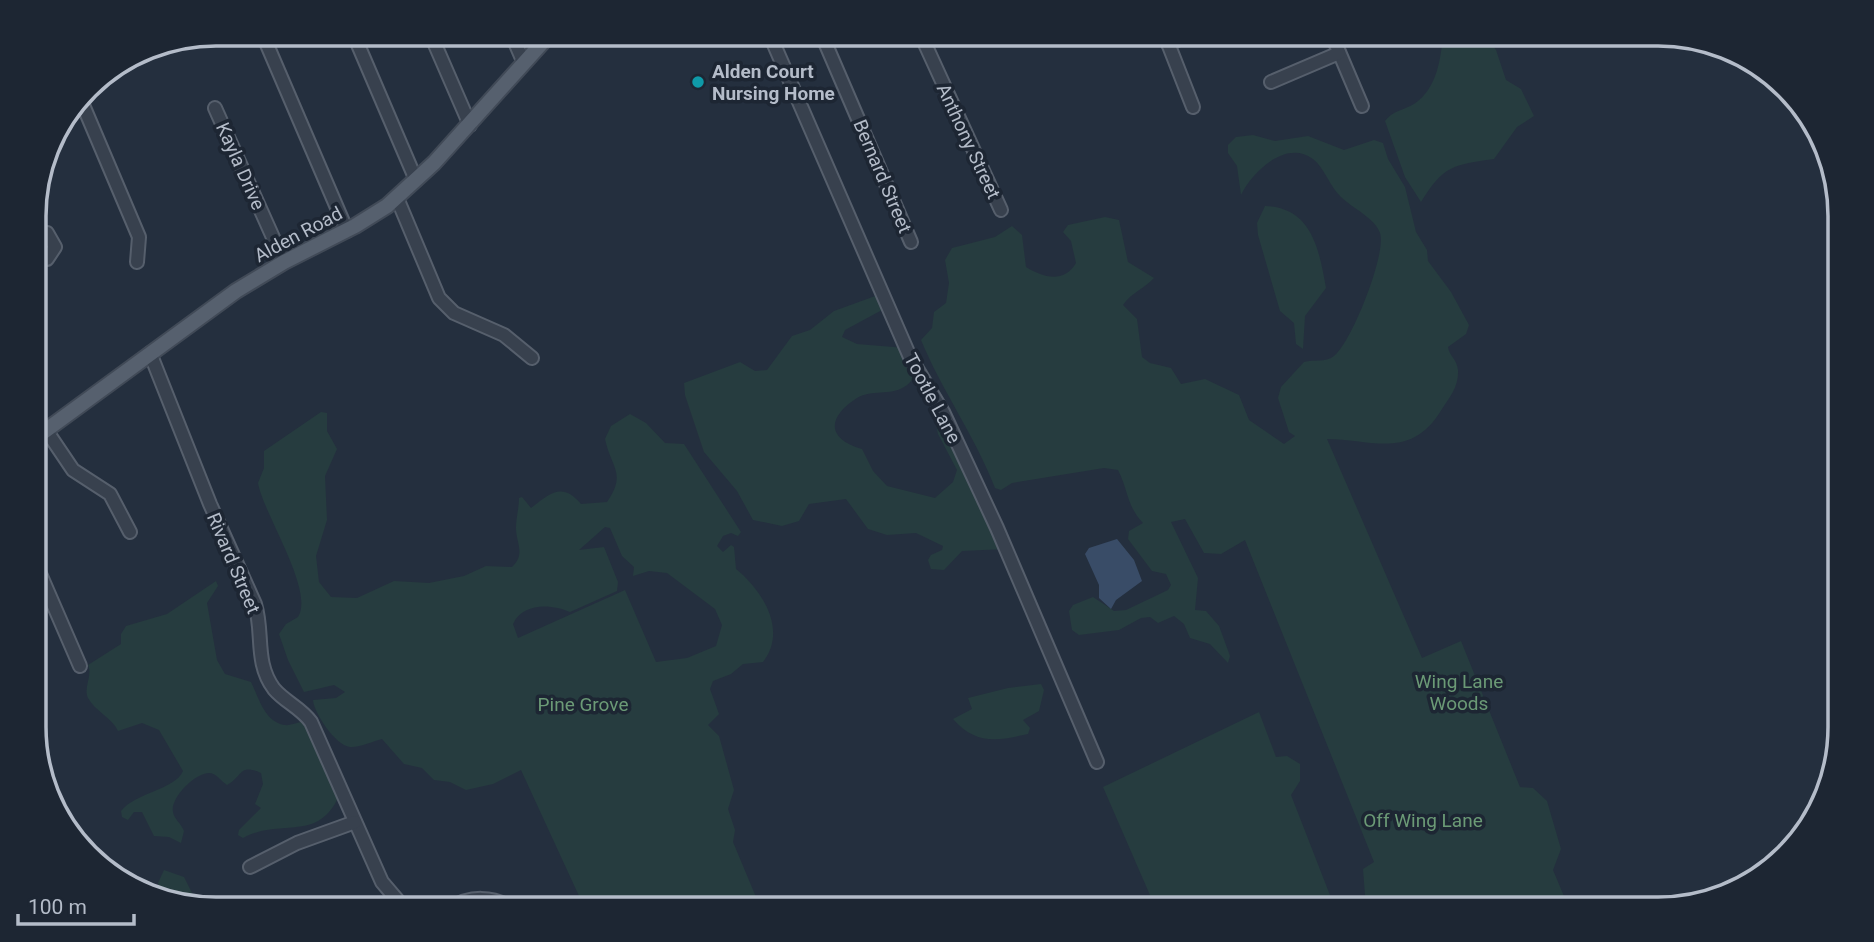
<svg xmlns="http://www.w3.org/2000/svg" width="1874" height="942" font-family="Roboto,sans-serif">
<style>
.green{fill:#263c3f;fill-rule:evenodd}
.water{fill:#394c67}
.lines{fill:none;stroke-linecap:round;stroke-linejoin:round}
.minor-casing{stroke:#565f6c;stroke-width:16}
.major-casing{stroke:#414a57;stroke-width:18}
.minor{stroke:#38414e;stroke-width:12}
.major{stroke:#56606e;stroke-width:14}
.culture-dot{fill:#0f9aa8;stroke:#1d2633;stroke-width:2.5}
.labels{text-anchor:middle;stroke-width:7;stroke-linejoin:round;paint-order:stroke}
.poi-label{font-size:19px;font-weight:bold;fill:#b4bcc9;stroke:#1d2633;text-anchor:start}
.street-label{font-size:19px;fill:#b4bcc9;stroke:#1d2633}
.park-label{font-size:19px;fill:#6b9a76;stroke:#1d2633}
.rim{fill:none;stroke:#b4bcc9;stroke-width:3.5}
</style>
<rect width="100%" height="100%" fill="#242f3e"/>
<g class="green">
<path d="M1443,33H1485L1496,50L1506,80L1521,89L1534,116L1517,127L1494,159C1453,165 1444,165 1421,202L1405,177L1385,121C1392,111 1404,110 1414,104C1437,89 1441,59 1443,33Z"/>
<path d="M1253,135L1275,141L1308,136L1344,150L1374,140L1383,143L1388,159L1405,187L1416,232L1427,250L1428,261L1451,292L1469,325L1466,334L1448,347C1449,356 1457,359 1458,370C1459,386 1450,397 1442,409C1411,461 1372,439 1327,439L1422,658L1461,641L1520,787L1533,788L1547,801L1561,849L1553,870L1569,908H1366L1363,869L1374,862L1245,540L1221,554L1204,553L1185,519L1171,522L1198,578L1195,610L1206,611L1219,626L1230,656L1228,663L1210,644L1190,638L1184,624L1174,616L1158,623L1150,617L1141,618L1119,630L1079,635L1072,630L1069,611L1073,605L1093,597L1114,611L1126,610L1168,590L1171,585L1166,574L1152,571L1128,539L1129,531L1143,523C1127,507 1128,489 1118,470L1104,468L1012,483L1001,490L995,488C975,436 942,391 921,340L932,328L934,312L946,303L949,283L945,260L952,248L995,237L1012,226L1022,235L1026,267C1042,277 1064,284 1076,263L1071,241L1063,232L1068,225L1105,217L1119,220L1128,262L1154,278C1144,289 1132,292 1123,305L1137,319L1142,357L1150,363L1171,368L1181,384L1205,379L1239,395L1249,420L1284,444L1295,436L1289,432L1278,398L1281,387L1304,362C1314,359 1325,363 1334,356C1351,344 1387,253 1380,233C1375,218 1352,208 1341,197C1330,187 1324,167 1313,159C1286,139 1252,172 1241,195L1237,166L1228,153V145L1236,137Z"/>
<path d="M1265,206C1312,208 1319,249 1326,288L1305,316L1303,349L1296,344L1294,323L1280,311L1258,235L1257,223Z"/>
<path d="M878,295L882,299V310L845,330L842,337L857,344L906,348L917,370C914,377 911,383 904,387C890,396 872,389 857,398C827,417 826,439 862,449L873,471L887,486L935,498L953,482L957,470L938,434L934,414L937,411L1005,549L962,551L944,570L931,569L928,560L931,555L942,550L943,546L916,533L887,535L868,529L846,499L809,504L799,521L782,526L753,520L737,491L704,452L685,395L684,383L740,362L755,371L767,370L792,336L810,330L834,311Z"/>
<path d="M321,412L327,413V431L337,449L325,476L327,520L316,556L319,582L331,597L357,598L394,581L429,583L464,576L486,566L512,567C526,554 516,543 516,528C516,518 519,508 519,498L522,497L531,508C551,493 562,482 581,504L607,502C627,473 611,468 605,439L611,426L630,414L646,423L665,443L684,444L741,532L738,536L731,533L723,536L717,546L723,552L731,545L734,547L736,569C762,590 788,630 763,662L743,664L731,674L713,681L710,689L719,714L708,725L719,736L734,790L728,809L735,830L733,842L761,909H691L686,898L668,909H585L521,770L493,784L466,790L450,782L434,780L422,768L404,764L382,739C373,741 359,748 350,747C335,745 314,713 313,700L336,698L345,692L334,685L304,692L288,660L279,634L286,624L298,617C315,591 263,513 258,483L264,468V451ZM605,527L610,528L622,556L634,567L633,576L649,571L667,573L715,609L722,625L716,646L687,658L656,662L625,590L518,638L513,624C523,602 552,604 570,612L617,591L618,582L604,547L579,550Z"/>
<path d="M216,581L218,586L207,603L217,660L225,674L251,682C259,698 264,721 284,725C292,726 299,721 306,722L340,793C320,844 282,817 243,838L238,835L239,830L261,808L255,804L263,784L261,773C239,763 243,776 227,785C221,781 216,773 209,773C195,773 170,798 173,812C174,819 181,823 184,831L181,843L169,837L154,836L142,812H134L128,820L122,817L121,811C136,792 175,790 183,771L159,730L142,723L118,731C112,718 94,710 88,698C83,687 93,676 88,665L121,644V634L126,626L167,614Z"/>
<path d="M1041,684L1044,690L1039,711L1023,720L1030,728L1028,734C997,741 976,745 953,719L972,709L968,698L1008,688Z"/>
<path d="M1259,712L1276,757L1287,756L1300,764V781L1291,795L1335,908L1156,909L1103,787Z"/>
<path d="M35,732C43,744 67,795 58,807L35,751Z"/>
<path d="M164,870L184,877L198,905L159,896L158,883Z"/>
</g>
<path class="water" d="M1117,539L1134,560L1142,581L1116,600L1111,609L1099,598V585L1085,554L1089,548Z"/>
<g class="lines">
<defs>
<g id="minor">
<path d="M262,33L347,231"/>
<path d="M353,33L416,180"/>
<path d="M430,33L470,125"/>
<path d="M511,33L524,63"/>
<path d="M769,33L910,357L943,412L997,528L1097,762"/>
<path d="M821,33L911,242"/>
<path d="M920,33L1001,210"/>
<path d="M1164,33L1193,107"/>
<path d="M1331,33L1362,106"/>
<path d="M1168,44L1194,33"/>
<path d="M1271,82L1339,53"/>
<path d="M80,98L139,237L137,262"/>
<path d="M215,108L284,262"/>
<path d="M397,198L439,298L454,313L504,335L532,358"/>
<path d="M34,234L47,233L55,247L47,259L34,258"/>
<path d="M150,353L210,504L255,604C264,633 254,662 274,689C285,702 301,708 311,722L382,882L405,909"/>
<path d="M46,430L73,470L110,494L130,532"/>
<path d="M34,560L80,666"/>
<path d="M250,867L297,843L355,822"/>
<path d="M450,909C469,895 494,896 513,909"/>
</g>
<path id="major" d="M34,439L236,291L284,262L355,226L387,206L434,163L551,33"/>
</defs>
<use href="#minor" class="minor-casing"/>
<use href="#major" class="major-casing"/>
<use href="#minor" class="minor"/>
<use href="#major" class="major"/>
</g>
<circle class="culture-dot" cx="698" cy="82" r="7"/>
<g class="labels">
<g class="poi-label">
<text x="712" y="78">Alden Court<tspan x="712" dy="22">Nursing Home</tspan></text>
</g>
<g class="street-label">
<text transform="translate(969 141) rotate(65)" y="7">Anthony Street</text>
<text transform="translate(241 166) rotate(66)" y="7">Kayla Drive</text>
<text transform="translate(883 176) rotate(67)" y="7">Bernard Street</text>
<text transform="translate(298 234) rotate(-28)" y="7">Alden Road</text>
<text transform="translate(933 398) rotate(62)" y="7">Tootle Lane</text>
<text transform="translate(234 563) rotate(67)" y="7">Rivard Street</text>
</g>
<g class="park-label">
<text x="1459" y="688">Wing Lane<tspan x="1459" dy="22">Woods</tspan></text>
<text x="583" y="711">Pine Grove</text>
<text x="1423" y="827">Off Wing Lane</text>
</g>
</g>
<path d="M0 0H1874V942H0ZM216 46H1658A170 170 0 0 1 1828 216V727A170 170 0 0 1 1658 897H216A170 170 0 0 1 46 727V216A170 170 0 0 1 216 46Z" fill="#1d2633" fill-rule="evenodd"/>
<path class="rim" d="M216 46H1658A170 170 0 0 1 1828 216V727A170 170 0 0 1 1658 897H216A170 170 0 0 1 46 727V216A170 170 0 0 1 216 46Z"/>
<path d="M18 914v10h116v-10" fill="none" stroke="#b4bcc9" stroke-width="3.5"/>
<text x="28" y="914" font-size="21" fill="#b4bcc9" stroke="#1d2633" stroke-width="5" paint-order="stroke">100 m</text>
</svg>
